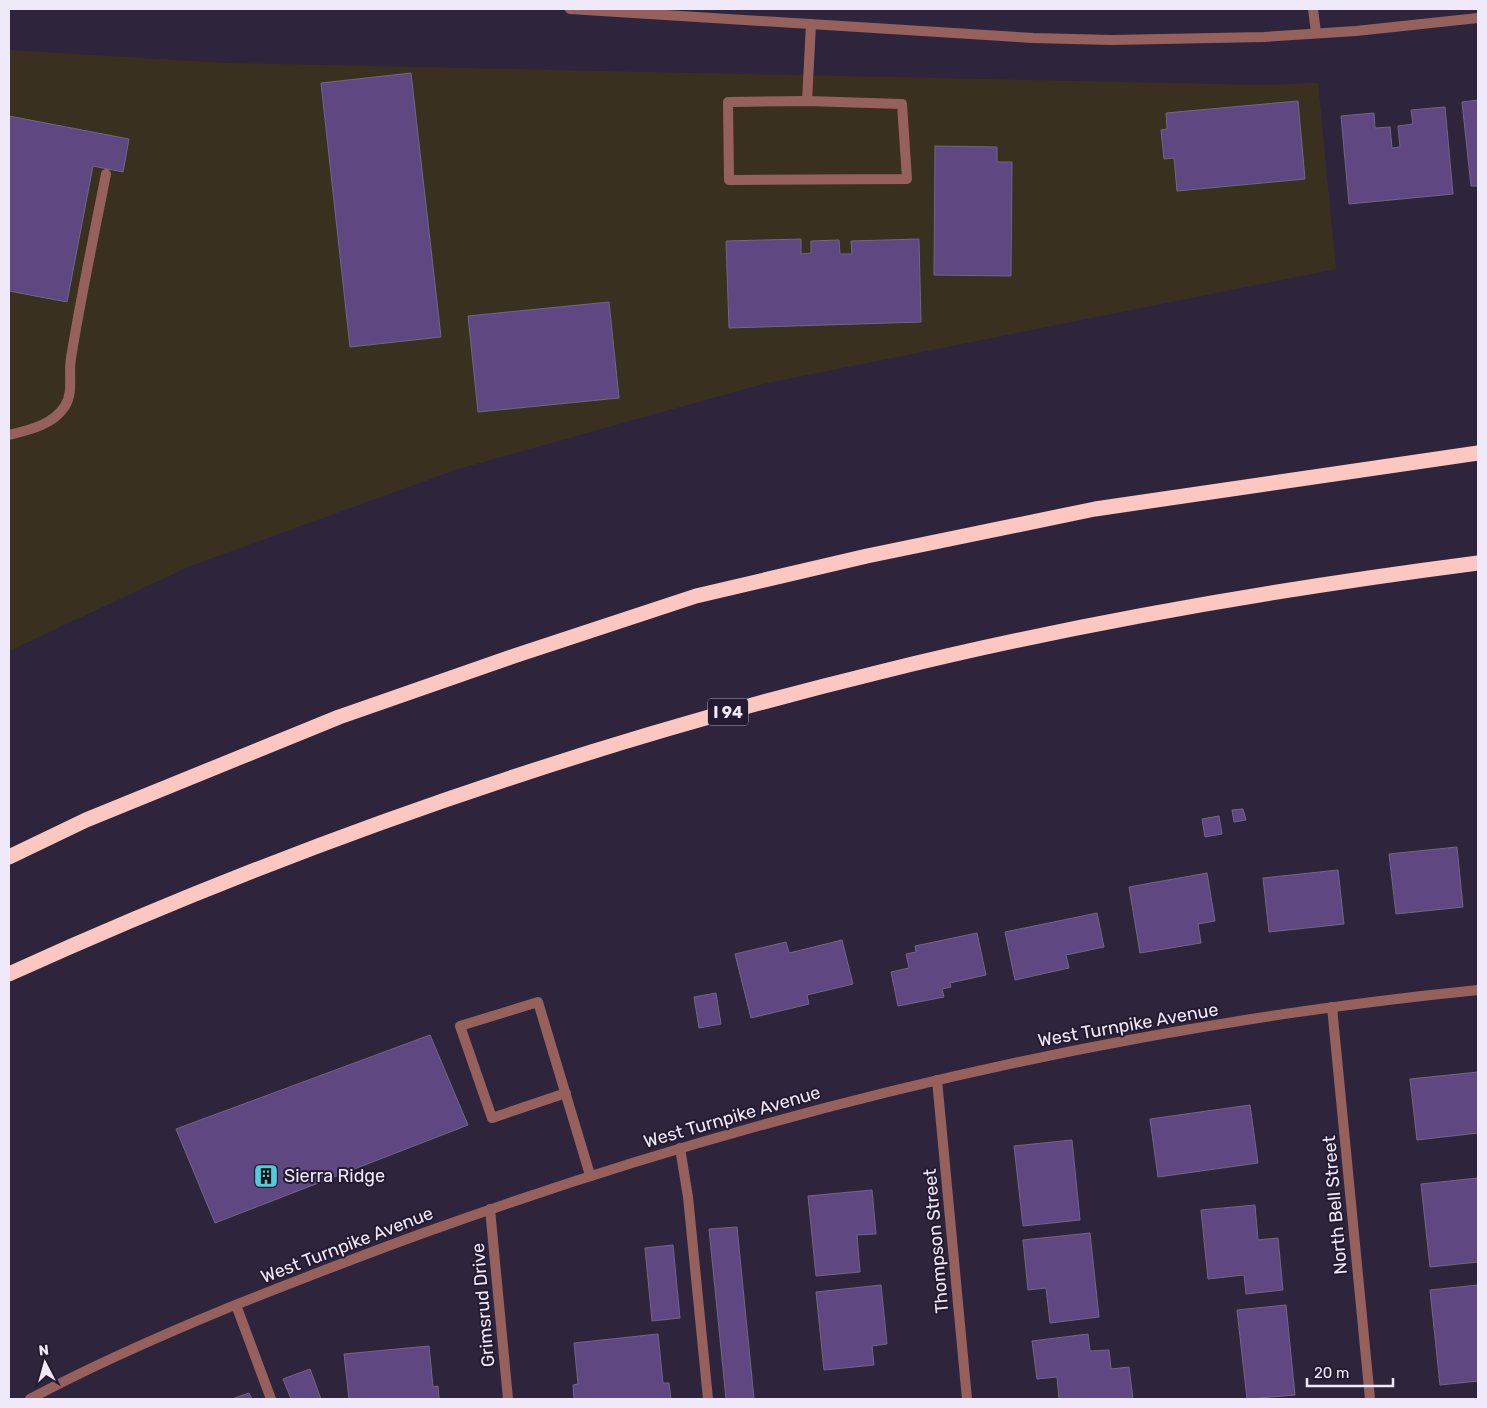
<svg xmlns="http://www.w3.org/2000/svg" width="1487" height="1408" font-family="Rubik,sans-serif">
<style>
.commercial{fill:#3a3020}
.building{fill:#5f4781;stroke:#716783}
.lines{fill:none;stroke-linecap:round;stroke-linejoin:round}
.service{stroke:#96615d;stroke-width:10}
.minor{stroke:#96615d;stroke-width:10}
.tertiary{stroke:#96615d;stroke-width:10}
.motorway{stroke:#fcc6c1;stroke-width:15}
.labels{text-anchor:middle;stroke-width:4;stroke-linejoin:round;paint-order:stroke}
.shield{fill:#241b32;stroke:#b2abbd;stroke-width:1}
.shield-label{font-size:16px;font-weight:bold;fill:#efe9f9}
.street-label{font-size:18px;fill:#efe9f9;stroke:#241b32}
.poi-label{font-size:18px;fill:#efe9f9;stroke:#241b32;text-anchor:start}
</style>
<rect width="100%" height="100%" fill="#2e253d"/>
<path class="commercial" d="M9,50L225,63L1264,85L1318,83L1336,269L767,383L458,469L188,567L9,651Z"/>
<g class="building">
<path d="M411,73L441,337L350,347L321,83Z"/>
<path d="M1478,100V186H1471L1462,102Z"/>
<path d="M1298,101L1305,179L1177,191L1174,158L1164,159L1161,130L1167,129L1166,113Z"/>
<path d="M1445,107L1453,194L1349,204L1341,116L1374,113L1375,128L1390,127L1392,148L1400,147L1398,126L1413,124L1411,110Z"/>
<path d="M9,116L129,139L123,172L93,166L67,302L9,291Z"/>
<path d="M935,146L997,147V162H1012L1011,276L934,275Z"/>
<path d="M801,239V254L811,253V241L839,240L840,254H852L851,241L919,239L921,322L729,328L726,241Z"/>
<path d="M609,302L619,398L478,412L468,316Z"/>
<path d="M1243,809L1246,820L1234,822L1232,810Z"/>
<path d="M1219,816L1222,834L1205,837L1202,819Z"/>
<path d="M1457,847L1463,907L1396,914L1389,854Z"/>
<path d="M1338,870L1344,924L1269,932L1263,878Z"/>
<path d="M1207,873L1215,921L1198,924L1201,943L1140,953L1129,887Z"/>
<path d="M1097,913L1104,947L1066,955L1069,968L1015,980L1005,932Z"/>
<path d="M977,933L986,975L950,983L951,987L942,989L944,997L898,1006L891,972L909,968L906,954L916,952L915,946Z"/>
<path d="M842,940L853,984L807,995L809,1004L751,1018L735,954L786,942L789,953Z"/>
<path d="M716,993L721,1024L699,1028L694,997Z"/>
<path d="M430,1035L468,1125L215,1223L176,1129Z"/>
<path d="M1478,1072V1133L1417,1140L1410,1079Z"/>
<path d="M1250,1105L1258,1163L1158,1177L1150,1119Z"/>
<path d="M1072,1140L1080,1220L1023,1226L1014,1146Z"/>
<path d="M1478,1178V1262L1430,1267L1421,1184Z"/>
<path d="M872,1190L876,1234L857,1235L860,1272L816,1276L808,1196Z"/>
<path d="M1255,1205L1258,1240L1278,1238L1283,1290L1246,1294L1244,1275L1208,1279L1201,1210Z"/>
<path d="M737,1227L754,1399H726L709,1229Z"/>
<path d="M1090,1233L1099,1317L1050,1323L1046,1288L1028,1290L1023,1240Z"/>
<path d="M673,1245L680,1318L652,1321L645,1248Z"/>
<path d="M881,1285L887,1344L872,1346L874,1365L824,1370L816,1292Z"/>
<path d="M1478,1285V1381L1440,1385L1430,1290Z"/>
<path d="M1286,1305L1295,1395L1247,1399L1237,1310Z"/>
<path d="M658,1334L663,1383H669L671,1399H574L573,1385L578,1384L574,1343Z"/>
<path d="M1088,1334L1090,1351L1109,1350L1111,1369L1129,1367L1133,1399H1059L1057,1377L1037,1379L1032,1341Z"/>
<path d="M429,1346L433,1387L438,1386L439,1399H349L344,1354Z"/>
<path d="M310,1369L321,1399H291L283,1379Z"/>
<path d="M249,1393L252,1399H232Z"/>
</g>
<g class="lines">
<g class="service">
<path d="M807,101L902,104L907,179L729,180L728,102Z"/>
<path d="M807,101L811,24"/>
<path d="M9,435C29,430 53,425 65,406C74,392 68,374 71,358C81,296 94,235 106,174"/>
<path d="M566,1093L492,1118L460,1026L538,1002L590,1175"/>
<path d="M680,1148L688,1197L708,1399"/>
<path d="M236,1305L271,1399"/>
</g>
<g class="minor">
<path d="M1313,9L1316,33"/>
<path d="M1332,1007L1370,1399"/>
<path d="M937,1080L967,1399"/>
<path d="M490,1209L508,1399"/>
</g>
<g class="tertiary">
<path d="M570,9L1033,38L1112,40L1264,37L1356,31L1478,18"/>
<path d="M30,1399C95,1364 162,1335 230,1307C296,1281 362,1255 429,1231C768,1109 1119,1026 1478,990"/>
</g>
<g class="motorway">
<path d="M9,857L86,820L339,717L514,656L696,596L867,556L1095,509L1478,453"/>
<path d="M9,974C289,847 581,745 880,672C1077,623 1277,589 1478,563"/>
</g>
</g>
<defs>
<symbol id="building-square" viewBox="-11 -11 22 22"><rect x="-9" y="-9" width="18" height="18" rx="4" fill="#54cadd" stroke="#241b32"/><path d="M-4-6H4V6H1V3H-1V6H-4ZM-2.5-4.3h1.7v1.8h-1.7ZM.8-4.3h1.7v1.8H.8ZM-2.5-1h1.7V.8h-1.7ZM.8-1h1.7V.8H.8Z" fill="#111"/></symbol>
</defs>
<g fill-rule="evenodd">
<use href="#building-square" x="252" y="1162" width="28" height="28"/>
</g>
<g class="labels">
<rect class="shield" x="708" y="698.5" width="40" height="27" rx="4"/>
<g class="shield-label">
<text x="728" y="718">I 94</text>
</g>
<g class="street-label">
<text transform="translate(1128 1025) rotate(-10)" y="6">West Turnpike Avenue</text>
<text transform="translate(732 1117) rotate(-16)" y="6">West Turnpike Avenue</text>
<text transform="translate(1335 1205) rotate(-95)" y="6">North Bell Street</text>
<text transform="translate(936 1241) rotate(-95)" y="6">Thompson Street</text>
<text transform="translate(347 1245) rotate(-21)" y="6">West Turnpike Avenue</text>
<text transform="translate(483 1305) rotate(-95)" y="6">Grimsrud Drive</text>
</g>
<g class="poi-label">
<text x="284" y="1182">Sierra Ridge</text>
</g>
</g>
<rect width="1487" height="1408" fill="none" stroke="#efe9f9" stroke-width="20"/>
<g transform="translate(45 1363) rotate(354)" stroke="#241b32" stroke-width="4" paint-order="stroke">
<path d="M0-4L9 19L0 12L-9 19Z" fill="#efe9f9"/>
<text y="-8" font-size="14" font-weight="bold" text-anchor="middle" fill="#efe9f9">N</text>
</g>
<path d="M1307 1378v8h86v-8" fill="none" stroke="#efe9f9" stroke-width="2.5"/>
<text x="1314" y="1378" font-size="15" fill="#efe9f9" stroke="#241b32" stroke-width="4" paint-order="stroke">20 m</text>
</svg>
